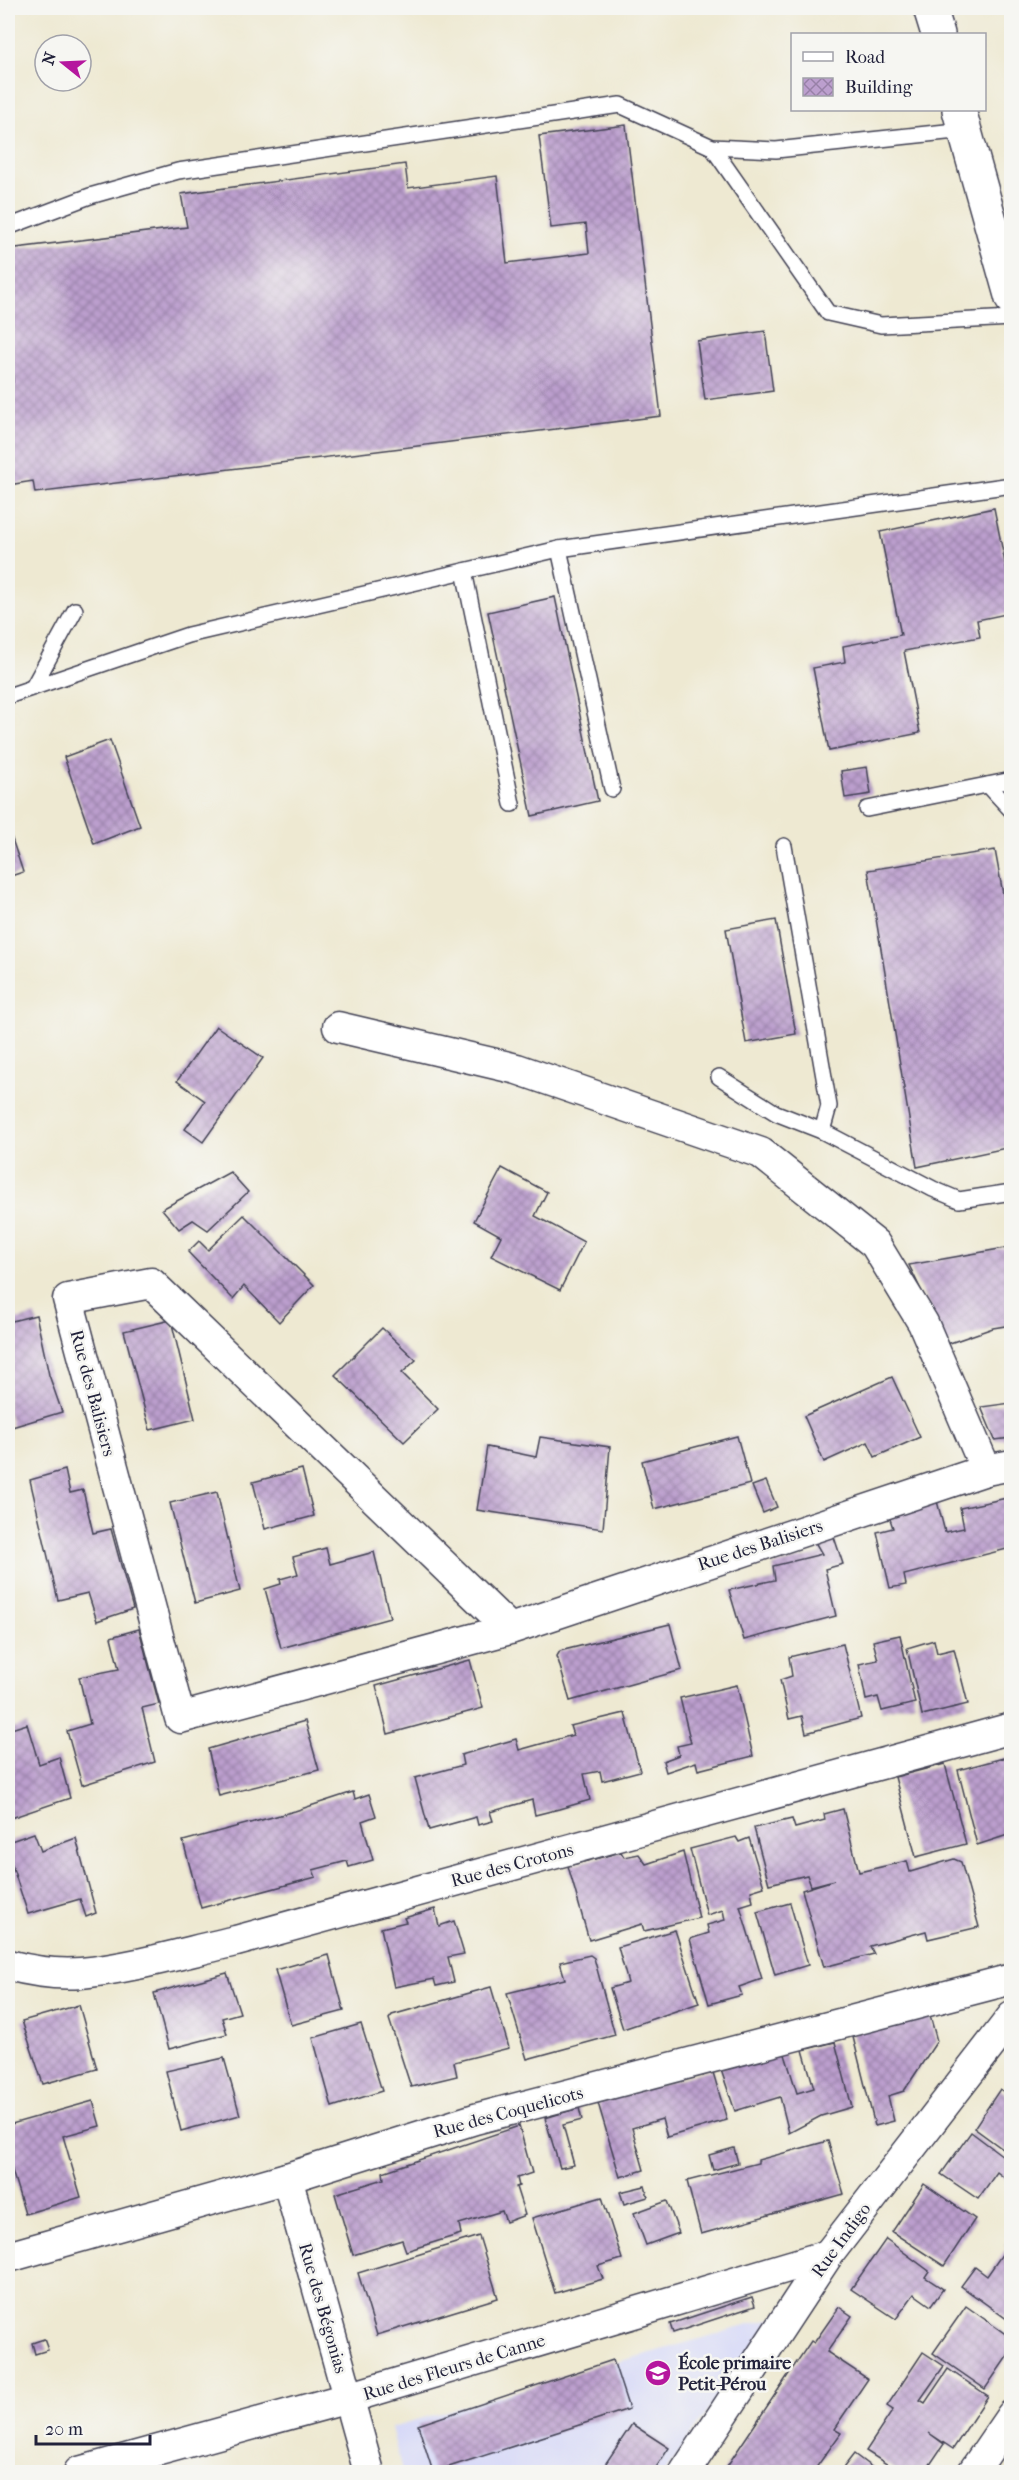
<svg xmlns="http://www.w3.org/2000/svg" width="1019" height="2480" font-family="'IM FELL French Canon',serif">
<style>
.built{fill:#d6d8f8}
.building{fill:url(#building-cross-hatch)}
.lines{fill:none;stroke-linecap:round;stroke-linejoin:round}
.service-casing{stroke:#414052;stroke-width:18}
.minor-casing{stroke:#414052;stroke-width:33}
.tertiary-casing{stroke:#414052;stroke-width:36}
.service{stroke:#fff;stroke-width:15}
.minor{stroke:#fff;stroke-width:30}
.tertiary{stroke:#fff;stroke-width:33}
.labels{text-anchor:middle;stroke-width:5;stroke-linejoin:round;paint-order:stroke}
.street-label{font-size:18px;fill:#22223b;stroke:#f6f6f2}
.poi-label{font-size:18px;font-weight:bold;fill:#22223b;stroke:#f6f6f2;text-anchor:start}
</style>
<defs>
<pattern id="building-cross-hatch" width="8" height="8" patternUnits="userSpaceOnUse" patternTransform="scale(1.5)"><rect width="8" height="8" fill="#bc9fce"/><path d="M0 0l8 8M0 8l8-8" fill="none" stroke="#9881a8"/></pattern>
</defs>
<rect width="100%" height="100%" fill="#f6f6f2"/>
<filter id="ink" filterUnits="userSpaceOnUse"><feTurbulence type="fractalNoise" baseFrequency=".0167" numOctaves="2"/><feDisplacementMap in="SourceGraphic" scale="12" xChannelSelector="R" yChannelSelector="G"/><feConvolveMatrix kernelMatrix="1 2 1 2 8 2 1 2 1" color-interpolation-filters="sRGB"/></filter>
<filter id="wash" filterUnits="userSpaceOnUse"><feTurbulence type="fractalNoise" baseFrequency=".008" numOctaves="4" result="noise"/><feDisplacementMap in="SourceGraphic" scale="24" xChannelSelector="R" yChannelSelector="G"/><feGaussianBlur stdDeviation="1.35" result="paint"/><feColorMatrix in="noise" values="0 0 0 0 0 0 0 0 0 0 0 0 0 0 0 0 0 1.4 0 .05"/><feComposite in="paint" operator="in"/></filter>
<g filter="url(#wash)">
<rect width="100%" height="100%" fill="#eee9d2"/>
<path class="built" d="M773,2318L665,2472H402L391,2427Z"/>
<g id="blocks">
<g class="building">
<path d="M626,125L661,416L35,493L33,481L8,485V383L13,382L8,339V249L187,227L181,194L405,164L408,188L497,176L507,263L589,253L586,224L551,228L539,136Z"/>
<path d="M765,331L773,391L705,400L697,341Z"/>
<path d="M994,508L1011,592V613L977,620L980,637L904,651L920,733L829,751L813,668L845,662L843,646L901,635L880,532Z"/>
<path d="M555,597L598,801L532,816L488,612Z"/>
<path d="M110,740L140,826L94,844L64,757Z"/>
<path d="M867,767L871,794L845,798L841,771Z"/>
<path d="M8,827L23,872L8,877Z"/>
<path d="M995,850L1011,938V1147L917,1167L868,870Z"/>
<path d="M776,920L796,1034L746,1043L726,929Z"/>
<path d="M216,1026L263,1058L203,1142L185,1129L205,1101L177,1081Z"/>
<path d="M502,1168L547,1192L535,1216L584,1242L560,1290L491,1256L501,1236L474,1221Z"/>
<path d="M230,1172L248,1192L208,1230L193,1220L179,1229L162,1209Z"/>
<path d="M244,1215L314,1285L279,1322L244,1286L233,1299L188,1252L199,1241L208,1250Z"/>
<path d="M1011,1247V1325L993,1328L947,1344L909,1265Z"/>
<path d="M36,1315L49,1375L62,1412L12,1427L8,1411V1322Z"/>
<path d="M171,1320L195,1419L150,1430L124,1331Z"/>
<path d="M382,1328L416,1360L402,1373L438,1409L404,1442L335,1375Z"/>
<path d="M892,1377L920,1437L875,1457L868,1442L824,1462L804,1416Z"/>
<path d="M1011,1403V1438L995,1440L981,1407Z"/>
<path d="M737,1436L750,1484L654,1509L642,1461Z"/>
<path d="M540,1437L610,1447L603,1529L477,1510L487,1447L536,1457Z"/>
<path d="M302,1469L314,1516L265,1529L253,1482Z"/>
<path d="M65,1470L70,1493L83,1490L93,1533L111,1529L133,1609L97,1621L88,1593L58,1600L30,1480Z"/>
<path d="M766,1481L777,1507L763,1513L752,1486Z"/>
<path d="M217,1492L240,1591L195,1603L170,1503Z"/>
<path d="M1007,1498L1011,1518V1548L904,1575L906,1585L890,1588L877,1532L893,1528L889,1516L937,1501L945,1532L964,1528L960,1508Z"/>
<path d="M833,1534L843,1564L825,1569L836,1616L744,1640L729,1590L775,1580L773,1566L822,1554L815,1542Z"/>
<path d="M326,1548L330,1564L374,1552L390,1618L281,1648L265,1589L281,1584L280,1579L298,1574L293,1557Z"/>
<path d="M670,1624L682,1670L570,1701L557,1656L560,1651Z"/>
<path d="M139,1629L159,1704L142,1708L155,1762L82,1785L67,1731L90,1724L79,1677L119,1669L111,1637Z"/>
<path d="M900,1635L915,1703L882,1711L878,1697L866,1700L859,1664L878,1660L873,1641Z"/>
<path d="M934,1640L937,1653L954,1649L968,1704L922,1715L907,1648Z"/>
<path d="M843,1644L861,1718L806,1733L802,1716L789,1719L780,1680L792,1676L789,1657Z"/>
<path d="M470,1660L483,1708L388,1734L376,1686Z"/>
<path d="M737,1685L753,1756L698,1770L696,1762L666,1772L663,1761L679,1755L677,1746L691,1743L680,1698Z"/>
<path d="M625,1713L640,1771L602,1781L600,1771L584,1774L590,1800L559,1809L535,1815L532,1800L490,1812L493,1821L478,1825L476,1817L429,1830L415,1778L463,1765L461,1755L516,1739L519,1750L573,1735L570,1726Z"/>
<path d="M305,1721L319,1770L219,1796L208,1749Z"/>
<path d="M27,1724L39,1764L59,1757L70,1798L8,1819V1730Z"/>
<path d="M1011,1756V1834L977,1845L958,1770Z"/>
<path d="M945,1764L966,1844L916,1857L895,1777Z"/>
<path d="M353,1792L355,1799L369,1794L376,1816L362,1821L373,1860L349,1867L347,1861L313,1870L316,1877L201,1908L183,1841L295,1811Z"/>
<path d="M843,1809L859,1872L907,1861L910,1872L954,1859L961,1862L979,1927L928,1939L926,1931L870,1946L874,1954L824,1967L802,1890L834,1880L811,1886L807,1875L769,1884L754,1828L792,1819L795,1828L825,1820L824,1814Z"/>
<path d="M34,1833L41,1851L76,1838L96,1913L86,1917L80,1899L28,1914L8,1853V1842Z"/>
<path d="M736,1837L739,1842L749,1838L764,1887L751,1891L753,1902L740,1906L762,1979L739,1987L742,1995L709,2004L690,1939L709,1933L707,1925L725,1920L723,1910L707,1915L690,1849Z"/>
<path d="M621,1852L624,1857L639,1854L646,1864L683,1852L699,1918L644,1931L642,1924L589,1940L568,1866Z"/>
<path d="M790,1903L808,1965L775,1975L757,1912Z"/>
<path d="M435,1909L439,1926L454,1921L464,1954L448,1957L454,1982L436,1986L434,1979L394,1987L381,1928L406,1922L404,1918Z"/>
<path d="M675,1930L699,2003L623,2029L610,1988L628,1983L618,1947Z"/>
<path d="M329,1955L344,2011L291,2025L275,1970Z"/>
<path d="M590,1955L594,1958L615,2035L527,2059L507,1993L565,1979L560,1962Z"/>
<path d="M227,1973L240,2013L222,2018L227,2034L169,2049L154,1993Z"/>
<path d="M491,1987L509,2048L454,2062L457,2076L411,2087L389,2019L392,2015Z"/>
<path d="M79,2005L97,2069L43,2084L22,2021Z"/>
<path d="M929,2012L937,2041L904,2091L888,2096L894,2121L875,2126L852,2033Z"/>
<path d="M361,2024L382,2091L332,2107L313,2038Z"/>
<path d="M835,2042L852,2107L821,2116L789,2133L780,2097L735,2111L720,2067L783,2048L797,2093L814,2088L803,2050Z"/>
<path d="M224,2058L240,2115L181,2131L166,2071Z"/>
<path d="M712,2069L727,2120L667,2137L662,2119L632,2128L644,2170L620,2177L598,2103Z"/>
<path d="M1011,2074V2086L1006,2082Z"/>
<path d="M1000,2089L1011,2098V2155L974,2128Z"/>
<path d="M93,2101L100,2126L63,2136L81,2197L25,2214L8,2157V2125Z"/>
<path d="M579,2108L582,2120L563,2125L574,2165L560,2168L545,2118Z"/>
<path d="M519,2126L532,2173L517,2178L519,2186L516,2187L525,2215L506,2222L502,2211L459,2224L461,2234L406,2251L402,2240L353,2255L335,2194L384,2179L383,2172Z"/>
<path d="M971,2132L1011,2162V2183L997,2172L978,2199L941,2174Z"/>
<path d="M828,2141L844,2194L701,2234L687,2181L758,2163V2160Z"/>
<path d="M734,2148L738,2163L713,2170L709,2155Z"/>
<path d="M924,2184L975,2219L944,2266L892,2232Z"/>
<path d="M645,2186L648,2197L624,2204L620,2192Z"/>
<path d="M602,2197L622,2259L598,2266L603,2279L555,2293L532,2218Z"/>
<path d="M667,2201L679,2233L646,2245L634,2213Z"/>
<path d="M479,2236L498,2298L377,2335L358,2273Z"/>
<path d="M1011,2236V2250L1005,2245Z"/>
<path d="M886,2239L929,2271L925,2277L943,2289L931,2306L914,2294L896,2319L851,2289Z"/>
<path d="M1005,2250L1011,2255V2322L961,2286L975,2267L987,2276Z"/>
<path d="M752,2297L755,2306L673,2333L670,2324Z"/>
<path d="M966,2306L1011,2338V2351L985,2389L933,2353Z"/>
<path d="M839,2307L852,2316L827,2352L868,2379L834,2429L841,2433L813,2472H723L811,2341L814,2343Z"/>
<path d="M44,2339L48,2350L35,2354L32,2343Z"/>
<path d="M923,2352L944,2366L920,2400L925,2403L948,2369L988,2396L953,2449L929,2433L944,2444L925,2472H899L866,2451L893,2410L887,2406Z"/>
<path d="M613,2360L629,2409L433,2472L418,2425Z"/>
<path d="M632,2424L669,2448L653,2472H600Z"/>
<path d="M854,2454L878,2472H840Z"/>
</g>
</g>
</g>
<g filter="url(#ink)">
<use href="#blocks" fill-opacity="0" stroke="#414052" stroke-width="1.5"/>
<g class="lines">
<defs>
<g id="service">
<path d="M712,147L828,313L881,325L1012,318"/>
<path d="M8,227L90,196L178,171L620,105L712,147L776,150L965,130"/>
<path d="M559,549L612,789"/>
<path d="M464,571L512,804"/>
<path d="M33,687L75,610"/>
<path d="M8,696L188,635L559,549L1012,485"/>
<path d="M988,785L1012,811"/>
<path d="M867,809L1012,780"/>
<path d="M784,846L829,1106L822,1131"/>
<path d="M719,1077L776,1113L822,1131L933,1189L959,1200L1012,1192"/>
</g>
<g id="minor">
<path d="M338,1027L517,1069L761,1153L875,1244L923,1323L986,1470"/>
<path d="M510,1629L151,1283L68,1299L180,1718L510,1629L986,1470L1012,1465"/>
<path d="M8,1965C31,1971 57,1975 81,1973C133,1968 186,1952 236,1941L1012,1728"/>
<path d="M287,2178L369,2472"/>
<path d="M8,2257L287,2178L475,2119L1012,1979"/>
<path d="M79,2472L348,2398L828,2255"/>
<path d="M685,2472L828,2255L1012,2017"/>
<path d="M973,2472L1012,2415"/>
</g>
<g id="tertiary">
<path d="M930,8L938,34"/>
<path d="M959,110L1012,299"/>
</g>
</defs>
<use href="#service" class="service-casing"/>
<use href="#minor" class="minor-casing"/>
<use href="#tertiary" class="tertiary-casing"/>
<use href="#service" class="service"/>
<use href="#minor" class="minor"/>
<use href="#tertiary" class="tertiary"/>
</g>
</g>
<defs>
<symbol id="school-disc" viewBox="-11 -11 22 22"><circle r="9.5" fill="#b5179e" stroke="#f6f6f2"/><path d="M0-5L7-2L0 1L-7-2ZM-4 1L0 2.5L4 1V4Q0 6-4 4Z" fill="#fff"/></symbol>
</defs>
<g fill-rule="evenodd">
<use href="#school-disc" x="643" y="2358" width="30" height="30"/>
</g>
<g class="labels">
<g class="street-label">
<text transform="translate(93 1393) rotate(75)" y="6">Rue des Balisiers</text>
<text transform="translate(760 1545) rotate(-18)" y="6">Rue des Balisiers</text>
<text transform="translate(512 1865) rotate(-15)" y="6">Rue des Crotons</text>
<text transform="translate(508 2112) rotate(-15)" y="6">Rue des Coquelicots</text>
<text transform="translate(841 2240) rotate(-54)" y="6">Rue Indigo</text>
<text transform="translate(323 2308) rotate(74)" y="6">Rue des Bégonias</text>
<text transform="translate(454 2367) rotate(-17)" y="6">Rue des Fleurs de Canne</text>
</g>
<g class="poi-label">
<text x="678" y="2369">École primaire<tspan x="678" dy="21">Petit-Pérou</tspan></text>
</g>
</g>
<rect width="1019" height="2480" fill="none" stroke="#f6f6f2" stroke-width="30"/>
<rect x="791" y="33" width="195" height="78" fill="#f6f6f2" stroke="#a1a1a9" stroke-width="1.5"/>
<rect x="803" y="52" width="30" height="9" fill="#ffffff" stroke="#a1a1a9" stroke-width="1.5"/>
<text x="845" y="63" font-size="18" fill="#22223b">Road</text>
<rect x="803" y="78" width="30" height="18" fill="url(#building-cross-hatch)" stroke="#a1a1a9" stroke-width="1.5"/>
<text x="845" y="93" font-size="18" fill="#22223b">Building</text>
<g transform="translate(63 63) rotate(288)"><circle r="28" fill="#f6f6f2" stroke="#a1a1a9" stroke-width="1.5"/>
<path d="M0-4.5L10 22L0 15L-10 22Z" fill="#b5179e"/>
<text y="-9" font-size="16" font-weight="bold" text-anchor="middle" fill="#22223b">N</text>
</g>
<path d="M36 2435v9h114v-9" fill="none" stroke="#22223b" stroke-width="3"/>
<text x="45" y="2435" font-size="18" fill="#22223b" stroke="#f6f6f2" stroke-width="4.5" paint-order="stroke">20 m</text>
</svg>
